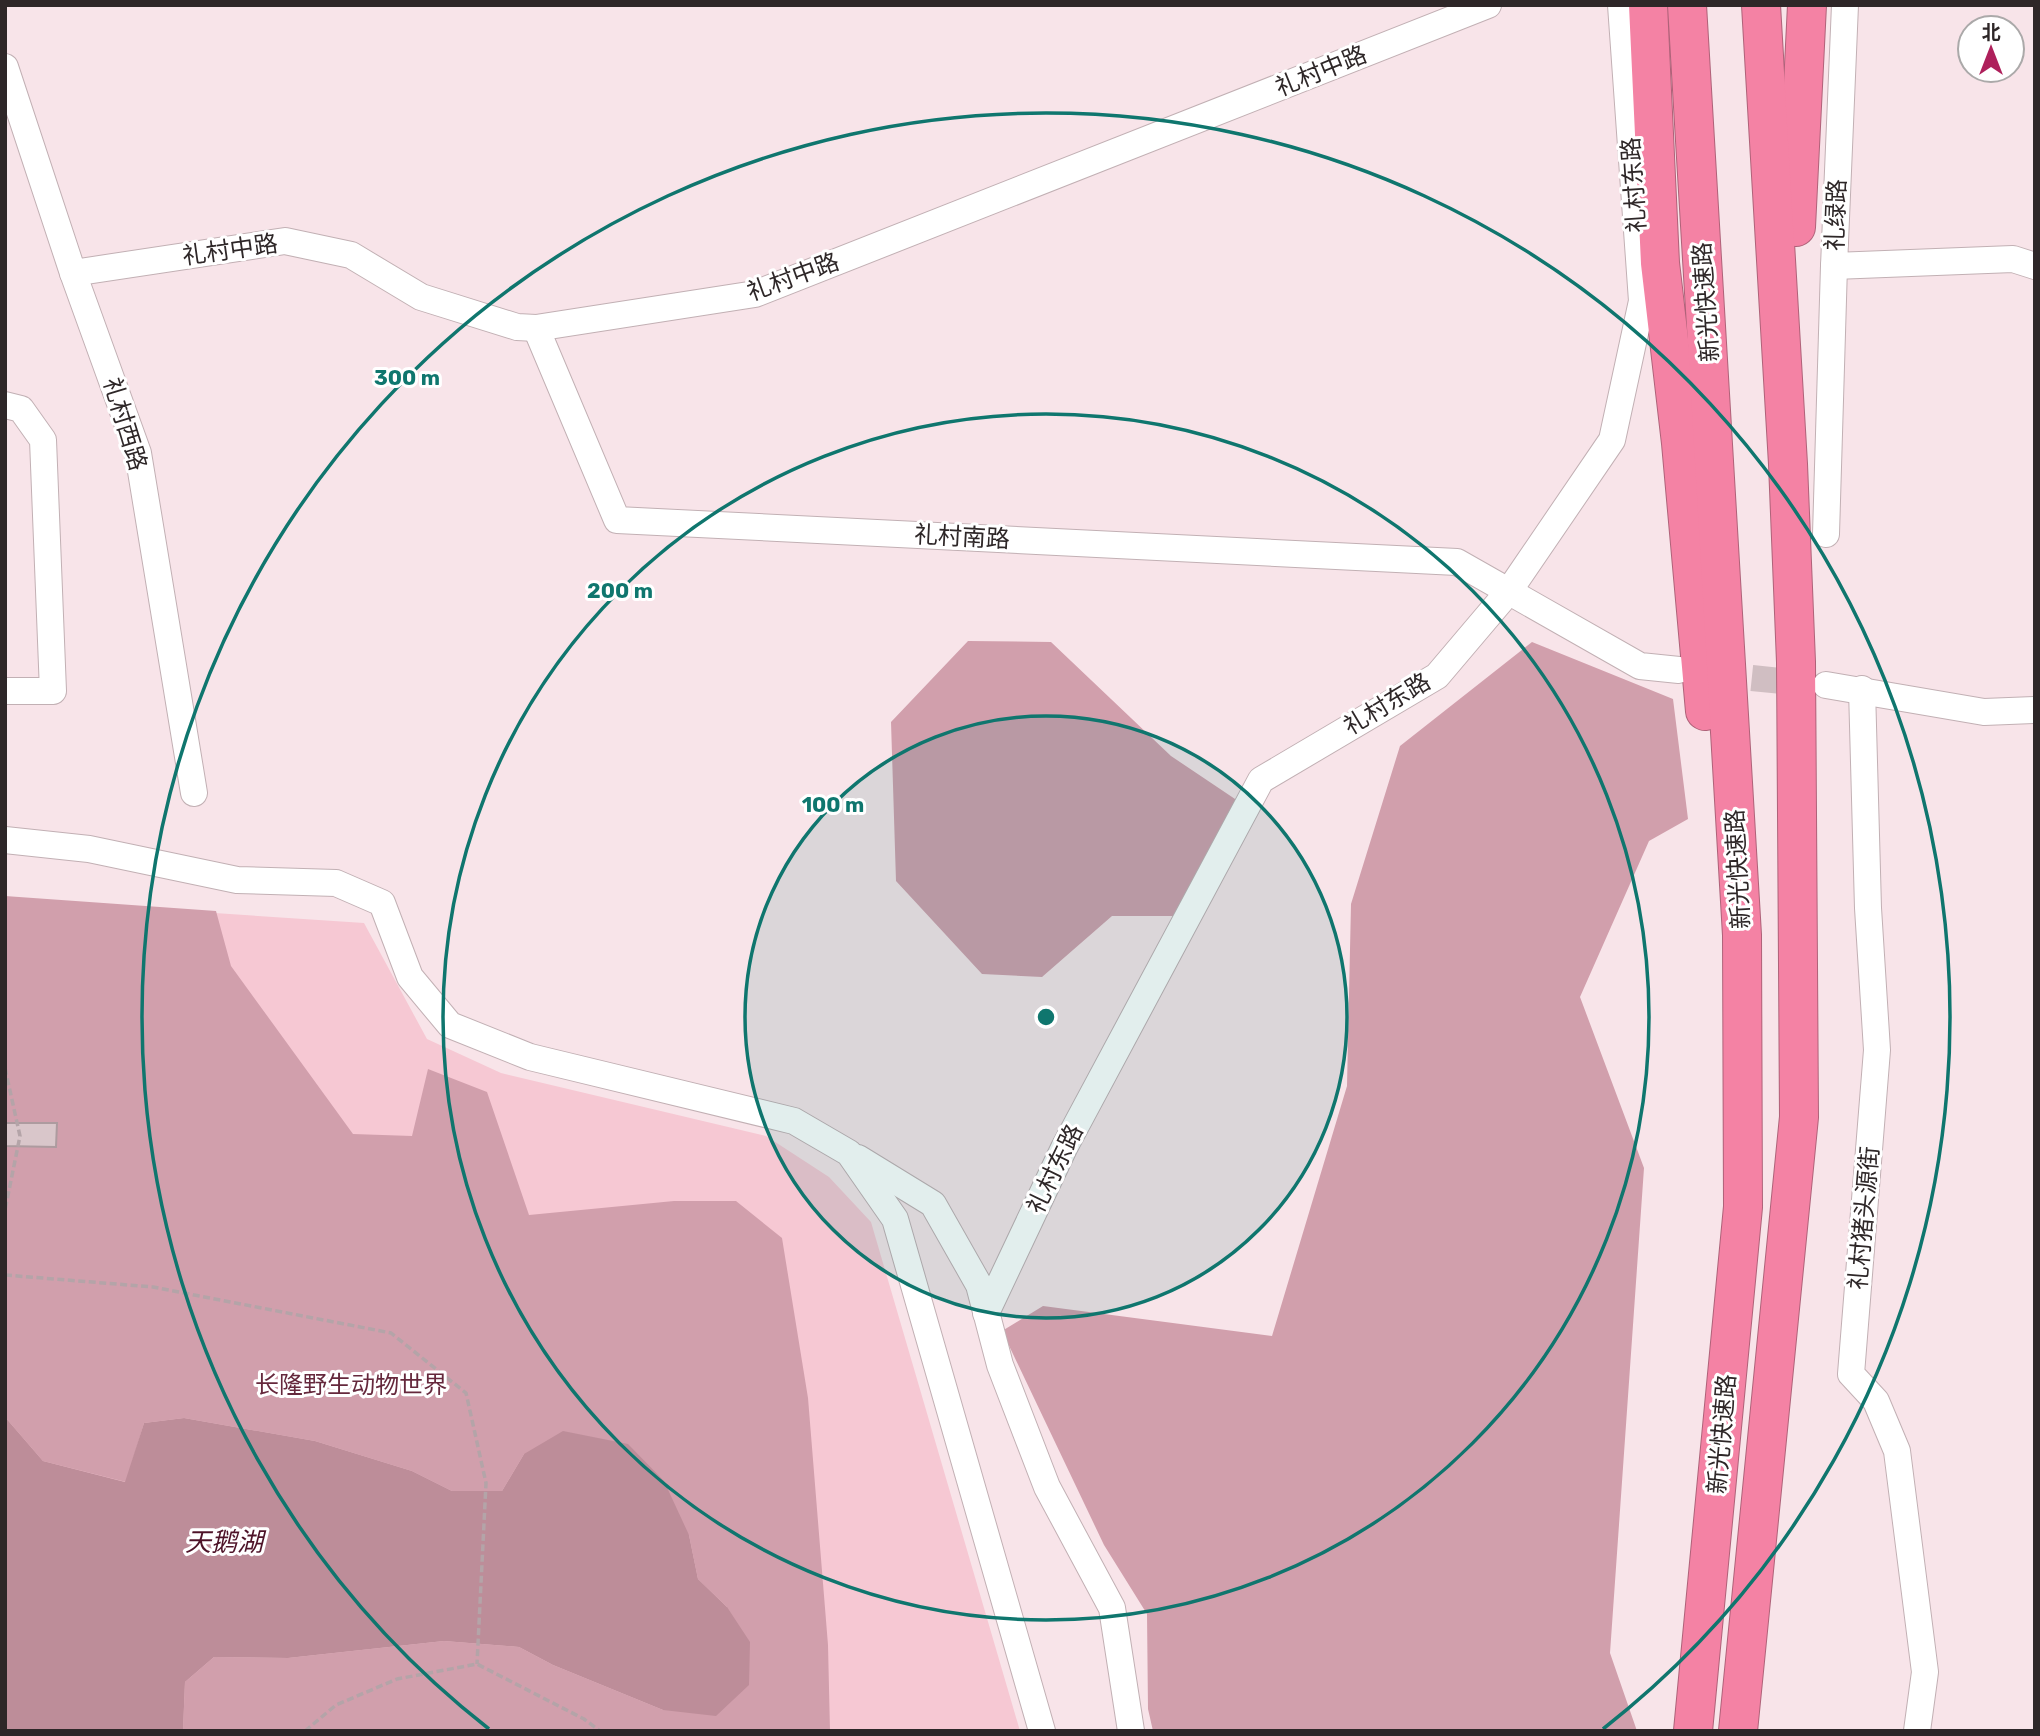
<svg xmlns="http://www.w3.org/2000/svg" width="2040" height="1736" font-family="Rubik,'Noto Sans SC',sans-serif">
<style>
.green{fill:#f6c8d3}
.forest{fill:#d19fac}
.water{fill:#bd8d99}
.building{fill:#d9c6ca;stroke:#ad9b9f;stroke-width:2}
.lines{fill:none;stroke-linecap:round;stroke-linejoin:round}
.minor-tunnel{stroke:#d0bec2;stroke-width:26;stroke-dasharray:26 13;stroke-linecap:butt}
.minor-casing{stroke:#c2b0b4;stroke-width:28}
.highway-casing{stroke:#af6279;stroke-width:40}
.path{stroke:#b4a4a8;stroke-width:3.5;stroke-dasharray:7 3.5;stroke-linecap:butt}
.minor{stroke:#fff;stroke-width:26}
.highway{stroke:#f482a4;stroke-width:38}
.ring{fill:none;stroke:#0f766e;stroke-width:3.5}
.labels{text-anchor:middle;stroke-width:6;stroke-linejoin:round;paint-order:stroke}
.street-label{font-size:24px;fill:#2e2728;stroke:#fff}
.park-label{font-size:24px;fill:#65283c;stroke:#fff}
.water-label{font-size:26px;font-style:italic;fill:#4e1328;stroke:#fff}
.centre{fill:#0f766e;stroke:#fff;stroke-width:3.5}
.ring-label{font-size:21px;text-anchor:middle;font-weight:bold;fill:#0f766e;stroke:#fff;stroke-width:6;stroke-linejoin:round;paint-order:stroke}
</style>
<rect width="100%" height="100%" fill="#f8e4e9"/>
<path class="green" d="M5,899L364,923L427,1039L501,1073L766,1136L829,1177L871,1222L1020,1731H5Z"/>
<g class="forest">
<path d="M968,641L1051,642L1171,756L1238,801L1181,916H1112L1042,977L982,974L896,881L891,722Z"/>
<path d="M1532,642L1673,699L1688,819L1649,841L1580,997L1644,1168L1610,1653L1637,1731H1153L1148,1709L1147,1614L1104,1545L1002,1331L1043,1306L1272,1336L1347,1086L1351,904L1400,746Z"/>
<path d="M5,896L216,911L231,966L353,1134L412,1136L428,1069L487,1092L529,1215L674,1201H736L782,1238L808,1398L828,1645L830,1731H183L185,1682L214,1657L288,1658L444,1641L519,1647L553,1665L663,1710L727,1607L698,1579L689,1535L524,1454L502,1491H452L412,1471L315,1441L184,1418L144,1423L126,1482L43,1461L5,1417Z"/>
</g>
<path class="water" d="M5,1417L43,1461L125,1482L144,1423L184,1418L315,1441L412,1471L452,1491H502L524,1454L563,1431L628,1444L664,1481L689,1535L698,1579L727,1607L750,1642L749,1685L716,1716L663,1710L553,1665L519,1647L444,1641L288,1658L214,1657L185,1682L183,1731H5Z"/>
<path class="building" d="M5,1123H57L56,1147L5,1146Z"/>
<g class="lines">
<path class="minor-tunnel" d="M1713,674L1810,684"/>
<defs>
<g id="minor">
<path d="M1845,5L1834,266L2013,259L2035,266"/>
<path d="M5,67L73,273L138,453L194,793"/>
<path d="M73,273L285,241L351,255L421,297L517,327L536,328L755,294L1488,5"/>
<path d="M536,328L617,520L1457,562L1640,666L1679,670"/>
<path d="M5,405L21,409L43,440L53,691H5"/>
<path d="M1826,534L1834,266"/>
<path d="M1826,685L1984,712L2035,710"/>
<path d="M1862,689L1868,908L1877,1050L1851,1374L1876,1401L1897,1451L1925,1672L1917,1731"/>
<path d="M5,840L89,849L237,880L336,883L382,903L410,977L450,1025L530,1057L794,1121L849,1153L895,1219L1042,1731"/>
<path d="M858,1158L933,1204L979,1285L1000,1365L1047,1487L1112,1608L1131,1731"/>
<path d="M986,1313L1064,1148L1261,780L1437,676L1509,591L1612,440L1642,301L1621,5"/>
</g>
<g id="highway">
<path d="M1648,5L1660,263L1681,443L1705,711"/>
<path d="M1687,5L1742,935L1743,1207L1693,1731"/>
<path d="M1796,227L1807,5"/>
<path d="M1738,1731L1799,1117L1796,662L1788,464L1761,5"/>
</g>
</defs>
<use href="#minor" class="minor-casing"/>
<use href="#highway" class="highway-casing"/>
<g class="path">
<path d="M5,1068L20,1136L5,1210"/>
<path d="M5,1275L153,1287L391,1333L466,1393L486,1483L477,1664"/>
<path d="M305,1731L336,1705L397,1679L477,1664L584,1719L600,1731"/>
</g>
<use href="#minor" class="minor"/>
<use href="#highway" class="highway"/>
</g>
<circle cx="1046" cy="1017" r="301" fill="#0f766e" fill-opacity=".12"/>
<g class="ring">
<circle cx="1046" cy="1017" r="301"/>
<circle cx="1046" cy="1017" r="603"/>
<path d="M489 1729A904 904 0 1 1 1603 1729"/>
</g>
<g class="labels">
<g class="street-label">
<text transform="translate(1321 71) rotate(-22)" y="8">礼村中路</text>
<text transform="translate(1634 185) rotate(-94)" y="8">礼村东路</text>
<text transform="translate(1836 215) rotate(-88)" y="8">礼绿路</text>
<text transform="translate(230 250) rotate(-8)" y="8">礼村中路</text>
<text transform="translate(793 277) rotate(-20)" y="8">礼村中路</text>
<text transform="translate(1706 302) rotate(-94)" y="8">新光快速路</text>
<text transform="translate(125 424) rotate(73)" y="8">礼村西路</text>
<text transform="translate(962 537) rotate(3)" y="8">礼村南路</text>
<text transform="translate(1387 704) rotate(-31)" y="8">礼村东路</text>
<text transform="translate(1738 869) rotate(-93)" y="8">新光快速路</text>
<text transform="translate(1055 1169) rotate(-64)" y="8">礼村东路</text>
<text transform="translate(1864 1218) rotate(-85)" y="8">礼村猪头源街</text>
<text transform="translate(1722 1434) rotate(-85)" y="8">新光快速路</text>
</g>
<g class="park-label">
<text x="351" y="1393">长隆野生动物世界</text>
</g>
<g class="water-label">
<text x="224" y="1551">天鹅湖</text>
</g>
</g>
<circle cx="1046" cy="1017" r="10" class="centre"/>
<g class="ring-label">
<text x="407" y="385">300 m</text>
<text x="620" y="598">200 m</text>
<text x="833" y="812">100 m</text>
</g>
<rect width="2040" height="1736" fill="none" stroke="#2e2728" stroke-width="14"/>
<g transform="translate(1991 49)"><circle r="33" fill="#ffffff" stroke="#aba9a9" stroke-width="2"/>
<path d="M0-5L12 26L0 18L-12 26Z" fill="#ae205b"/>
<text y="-10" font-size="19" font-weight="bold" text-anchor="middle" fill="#2e2728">北</text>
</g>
</svg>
